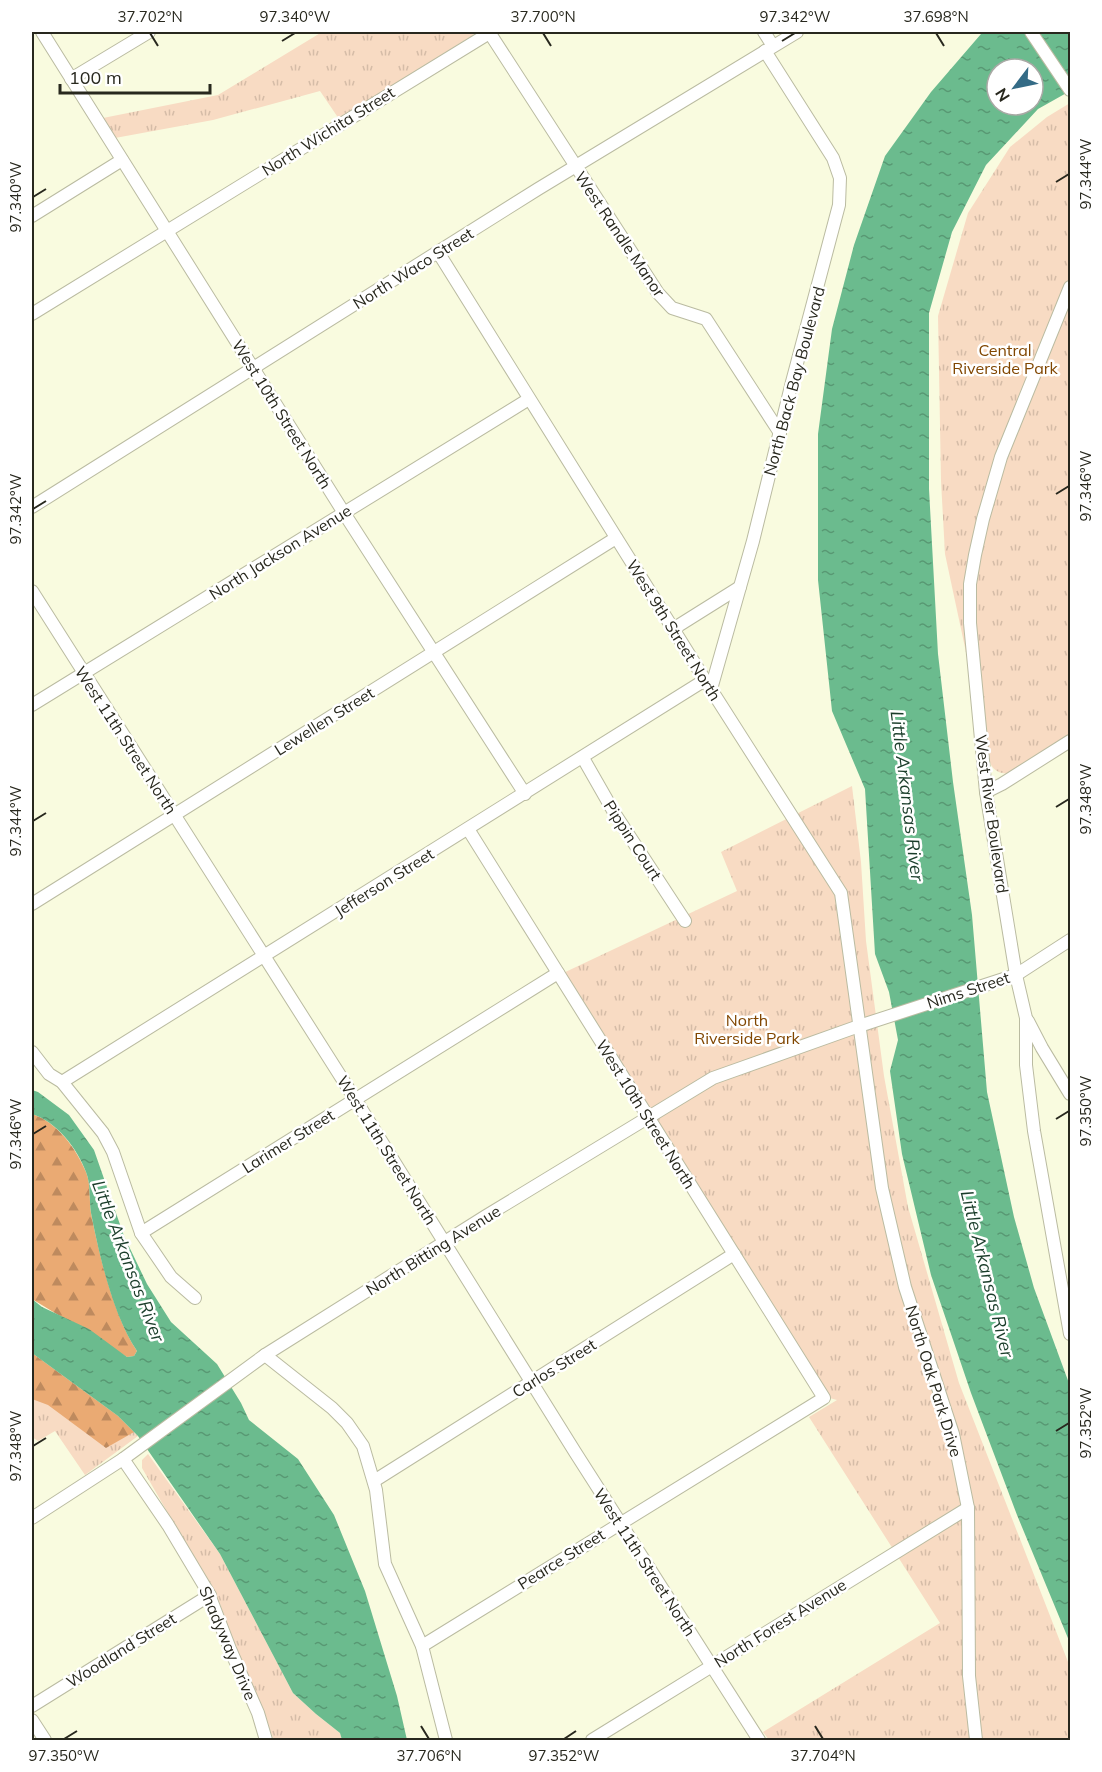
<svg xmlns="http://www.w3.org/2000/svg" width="1102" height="1772" font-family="Mulish,sans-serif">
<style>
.grass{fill:url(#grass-tufts)}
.forest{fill:url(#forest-firs)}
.water{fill:url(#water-ripples);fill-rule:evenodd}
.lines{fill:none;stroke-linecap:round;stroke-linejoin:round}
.minor-casing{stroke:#babba1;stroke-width:14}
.minor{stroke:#fff;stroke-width:12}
.ticks{fill:none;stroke:#28281e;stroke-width:2}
.labels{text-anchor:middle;stroke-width:5;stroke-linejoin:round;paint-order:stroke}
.street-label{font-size:16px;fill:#28281e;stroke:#fff}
.park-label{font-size:16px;fill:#804600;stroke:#fff}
.water-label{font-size:18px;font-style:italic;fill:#1a3d2a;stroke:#fff}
.neatline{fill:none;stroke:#28281e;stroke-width:2}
.ticks-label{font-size:15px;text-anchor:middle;fill:#28281e}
</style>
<defs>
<pattern id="grass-tufts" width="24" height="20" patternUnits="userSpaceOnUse" patternTransform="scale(1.5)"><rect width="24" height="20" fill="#f8dbc3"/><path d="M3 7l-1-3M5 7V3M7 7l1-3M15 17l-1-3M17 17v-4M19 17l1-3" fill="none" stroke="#d5bca7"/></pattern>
<pattern id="forest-firs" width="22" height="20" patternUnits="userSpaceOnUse" patternTransform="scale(1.5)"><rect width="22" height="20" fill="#eaaa73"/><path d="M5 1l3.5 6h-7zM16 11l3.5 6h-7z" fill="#be8a5e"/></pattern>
<pattern id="water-ripples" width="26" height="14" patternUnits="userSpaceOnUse" patternTransform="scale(1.5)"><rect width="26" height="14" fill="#6bbb8e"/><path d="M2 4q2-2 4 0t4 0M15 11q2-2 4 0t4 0" fill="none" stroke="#589873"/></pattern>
</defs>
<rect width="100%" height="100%" fill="#f9fbdf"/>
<g class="grass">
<path d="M322,32H475L473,35L339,119L320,91L213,120L115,138L103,118L218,95Z"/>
<path d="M1070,103V736L1009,774C998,773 993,771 989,760L945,554L941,481L938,316L968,213L1010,147L1047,117Z"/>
<path d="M852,786L861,862L866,941L884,1076L908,1207L959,1383L1070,1667V1740H769L763,1732L940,1623L809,1417L837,1400L826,1397L559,975L737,891L721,852Z"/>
<path d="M32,1353L118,1416L138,1436L85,1475L55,1431L38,1441L32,1437Z"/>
<path d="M148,1454L220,1554L293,1693L316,1714L340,1733L342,1740H274L233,1644L220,1604L142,1468V1460Z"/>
</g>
<g class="forest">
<path d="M32,1114C57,1122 76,1148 86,1172C91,1184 89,1200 91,1213C99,1254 114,1317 137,1351L134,1356L127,1357L32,1299Z"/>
<path d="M32,1353L118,1416L134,1432L106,1448L48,1405L32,1399Z"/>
</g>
<g class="water">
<path d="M986,32H1070V91L1038,109L986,165L952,232L929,313V489L938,654L953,782L972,915L987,1092L1014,1217L1034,1288L1070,1386V1643L1017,1515L971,1393L931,1275L902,1154L890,1071L898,1040L889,992L875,954L865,789L832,711L818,580V434L832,329L854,245L885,156L931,92L981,34ZM997,69H1033V105H997Z"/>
<path d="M32,1090L38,1092L69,1115L94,1150L124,1236L147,1284L171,1322L217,1364L241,1403L249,1420L298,1459L334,1515L365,1591L397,1696L407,1740H342L340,1733L316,1714L293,1693L220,1554L138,1436L118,1416L32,1353V1299L42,1307L89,1329L127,1357L134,1356L137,1351C113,1316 99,1254 91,1213C89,1200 91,1184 86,1172C77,1148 57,1122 32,1114Z"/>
</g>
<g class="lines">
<defs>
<g id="minor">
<path d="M42,32L344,513L525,794"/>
<path d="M489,32L658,293L672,308L706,319L780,433"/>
<path d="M764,32L773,46"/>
<path d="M1031,32L1070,90"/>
<path d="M71,79L149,32"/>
<path d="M32,216L122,160"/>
<path d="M438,252L705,680L841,893L882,1188L905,1287L953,1434L968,1508L969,1676L976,1740"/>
<path d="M1070,287L1001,457L983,519L975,555L970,584V623L986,792L1016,975L1026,1018V1065L1034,1131L1070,1334"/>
<path d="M32,314L491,32"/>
<path d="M32,507L538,189L797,32"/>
<path d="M32,591L355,1099L575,1452L759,1740"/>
<path d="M673,629L740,587"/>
<path d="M711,689L753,541L792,382L839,205L840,178L833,158L765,51"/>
<path d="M32,705L529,399"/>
<path d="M583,758L615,814L685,921"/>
<path d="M986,792L1002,784L1070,741"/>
<path d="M32,904L616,538"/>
<path d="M1028,1021L1042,1048L1070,1094"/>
<path d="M32,1052L49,1074L62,1082L103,1133L113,1152L141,1233L171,1277L195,1298"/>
<path d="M62,1082L705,680"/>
<path d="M141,1233L558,973"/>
<path d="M265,1355L332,1408L347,1423L363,1446L376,1490L385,1564L422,1646L446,1740"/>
<path d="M123,1459L168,1525L208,1592L230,1649L258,1713L266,1740"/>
<path d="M374,1481L734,1254"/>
<path d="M32,1518L123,1459L265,1355L486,1216L713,1078L859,1026L1016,975L1070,940"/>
<path d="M422,1646L824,1398L468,829"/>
<path d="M32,1706L210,1595"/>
<path d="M32,1720L45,1740"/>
<path d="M592,1740L968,1508"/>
</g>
</defs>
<use href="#minor" class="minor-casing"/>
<use href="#minor" class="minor"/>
</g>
<path class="ticks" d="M150,33L158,46M543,33L551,46M936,33L944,46M282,41L295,33M782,41L795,33M1056,182L1069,174M33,197L46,189M1056,494L1069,486M33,509L46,501M1056,807L1069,799M33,821L46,813M1056,1119L1069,1111M33,1134L46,1126M1056,1431L1069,1423M33,1446L46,1438M421,1726L429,1739M815,1726L823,1739M64,1739L77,1731M564,1739L576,1731"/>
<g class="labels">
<g class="street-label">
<text transform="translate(328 131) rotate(-32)" y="6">North Wichita Street</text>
<text transform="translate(620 234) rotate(56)" y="6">West Randle Manor</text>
<text transform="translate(413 268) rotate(-32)" y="6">North Waco Street</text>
<text transform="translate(794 381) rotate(-75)" y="6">North Back Bay Boulevard</text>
<text transform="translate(282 414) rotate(58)" y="6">West 10th Street North</text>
<text transform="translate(280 552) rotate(-32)" y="6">North Jackson Avenue</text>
<text transform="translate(674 630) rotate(58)" y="6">West 9th Street North</text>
<text transform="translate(324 721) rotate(-32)" y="6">Lewellen Street</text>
<text transform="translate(126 740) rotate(57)" y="6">West 11th Street North</text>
<text transform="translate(992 814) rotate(82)" y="6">West River Boulevard</text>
<text transform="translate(633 840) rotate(57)" y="6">Pippin Court</text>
<text transform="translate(384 882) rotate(-32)" y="6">Jefferson Street</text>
<text transform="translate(968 990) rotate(-18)" y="6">Nims Street</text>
<text transform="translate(646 1114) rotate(58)" y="6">West 10th Street North</text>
<text transform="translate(288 1141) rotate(-32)" y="6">Larimer Street</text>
<text transform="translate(387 1150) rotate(58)" y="6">West 11th Street North</text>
<text transform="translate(433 1250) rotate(-32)" y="6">North Bitting Avenue</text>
<text transform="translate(554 1368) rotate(-32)" y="6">Carlos Street</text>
<text transform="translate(934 1381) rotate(73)" y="6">North Oak Park Drive</text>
<text transform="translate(561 1559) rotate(-32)" y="6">Pearce Street</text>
<text transform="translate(645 1562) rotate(57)" y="6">West 11th Street North</text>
<text transform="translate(780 1623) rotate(-32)" y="6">North Forest Avenue</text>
<text transform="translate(228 1643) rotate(67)" y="6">Shadyway Drive</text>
<text transform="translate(121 1650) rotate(-32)" y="6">Woodland Street</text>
</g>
<g class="park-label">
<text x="1005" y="356">Central<tspan x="1005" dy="18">Riverside Park</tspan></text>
<text x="747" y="1026">North<tspan x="747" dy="18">Riverside Park</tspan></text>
</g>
<g class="water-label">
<text transform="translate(907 796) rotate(83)" y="6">Little Arkansas River</text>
<text transform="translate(128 1261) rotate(69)" y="6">Little Arkansas River</text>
<text transform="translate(987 1274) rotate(76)" y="6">Little Arkansas River</text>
</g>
</g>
<rect width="1102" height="1772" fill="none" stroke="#ffffff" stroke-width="66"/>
<g transform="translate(1015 87) rotate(238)"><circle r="28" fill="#ffffff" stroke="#a9a9a5" stroke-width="1.5"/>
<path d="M0-4.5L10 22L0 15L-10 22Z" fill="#346b86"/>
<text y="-9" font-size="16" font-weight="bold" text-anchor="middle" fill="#28281e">N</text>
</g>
<path d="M60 84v9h150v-9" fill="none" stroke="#28281e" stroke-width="3"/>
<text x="69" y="84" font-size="18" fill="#28281e" stroke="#ffffff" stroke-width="4.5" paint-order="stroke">100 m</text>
<rect x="33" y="33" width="1036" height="1706" class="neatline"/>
<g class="ticks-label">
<text x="150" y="22">37.702°N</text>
<text x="295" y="22">97.340°W</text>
<text x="543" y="22">37.700°N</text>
<text x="795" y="22">97.342°W</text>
<text x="936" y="22">37.698°N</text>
<text transform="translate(1086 174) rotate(-90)" y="5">97.344°W</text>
<text transform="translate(16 197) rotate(-90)" y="5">97.340°W</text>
<text transform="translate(1086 486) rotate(-90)" y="5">97.346°W</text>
<text transform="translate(16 509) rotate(-90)" y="5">97.342°W</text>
<text transform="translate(1086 799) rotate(-90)" y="5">97.348°W</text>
<text transform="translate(16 821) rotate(-90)" y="5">97.344°W</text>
<text transform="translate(1086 1111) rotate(-90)" y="5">97.350°W</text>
<text transform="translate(16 1134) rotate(-90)" y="5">97.346°W</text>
<text transform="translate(1086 1423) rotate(-90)" y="5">97.352°W</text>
<text transform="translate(16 1446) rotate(-90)" y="5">97.348°W</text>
<text x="64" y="1761">97.350°W</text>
<text x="429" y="1761">37.706°N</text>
<text x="564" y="1761">97.352°W</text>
<text x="823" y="1761">37.704°N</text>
</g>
</svg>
